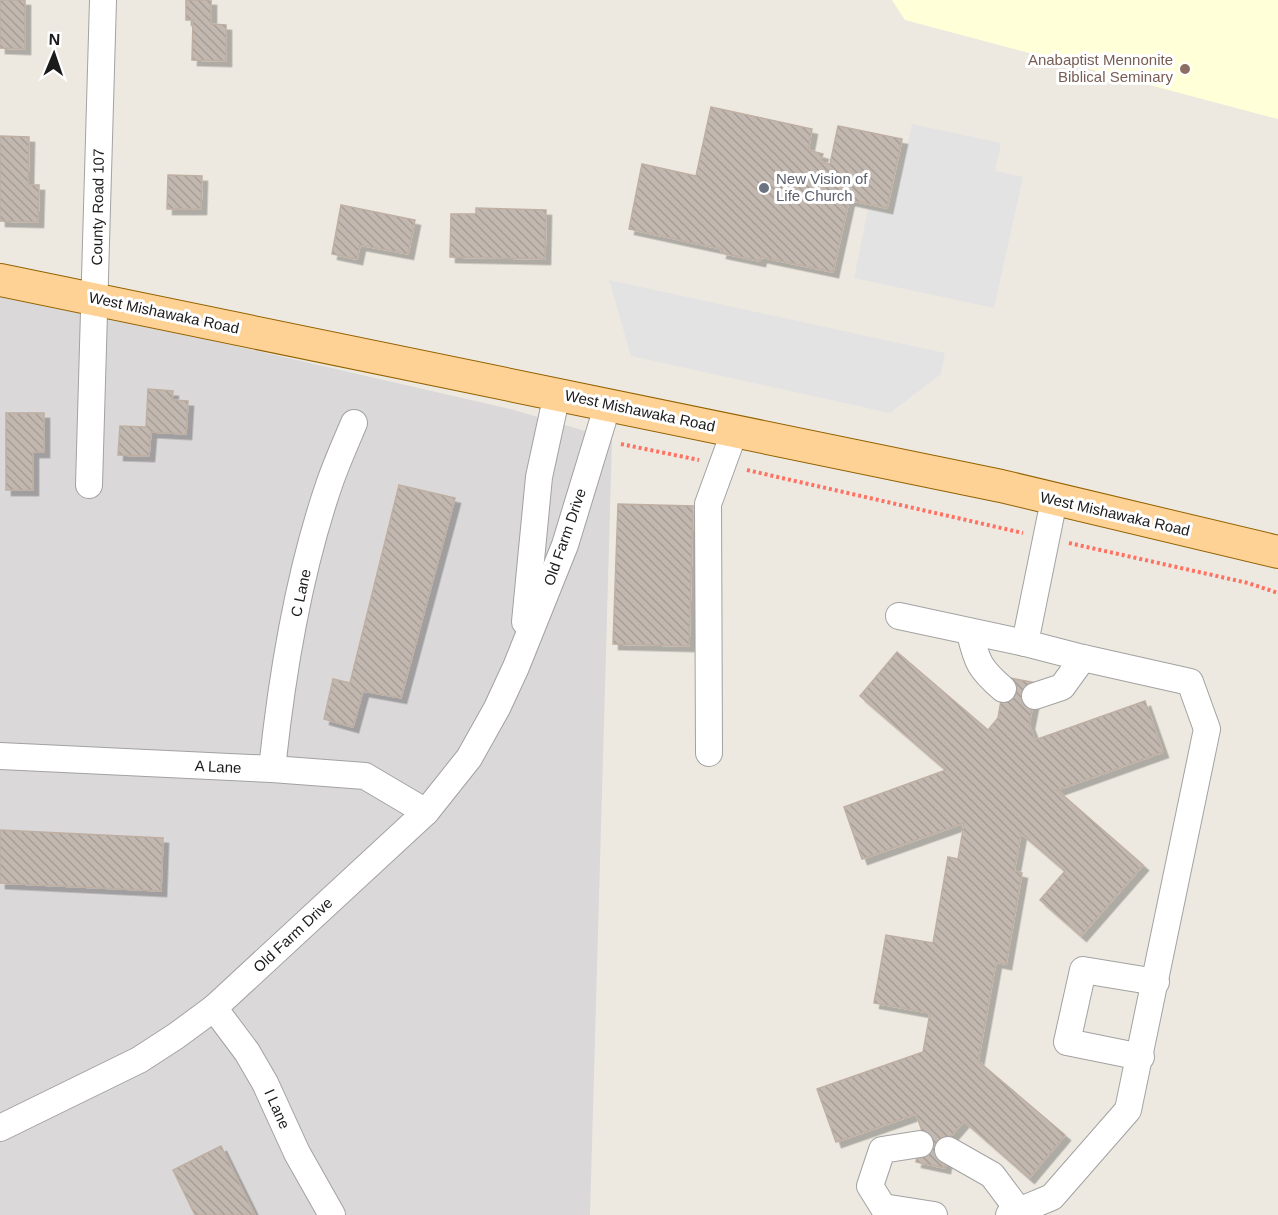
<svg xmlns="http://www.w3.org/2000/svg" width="1278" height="1215" font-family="Arial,sans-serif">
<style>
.residential{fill:#dad8d8}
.education{fill:#ffffd8}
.parking{fill:#e3e3e3}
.building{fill:url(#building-back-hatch);stroke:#bfafa3;stroke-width:1.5;filter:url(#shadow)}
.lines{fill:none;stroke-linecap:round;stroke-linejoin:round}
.minor-casing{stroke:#a2a2a2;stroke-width:28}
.major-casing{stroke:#936200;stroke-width:34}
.path{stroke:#fd7262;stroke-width:4;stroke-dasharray:3 3;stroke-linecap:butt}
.minor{stroke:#fff;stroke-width:26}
.major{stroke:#fed195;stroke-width:32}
.education-dot{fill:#8d6e63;stroke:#fff;stroke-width:2}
.worship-dot{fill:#6b7280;stroke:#fff;stroke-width:2}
.labels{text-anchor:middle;stroke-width:6;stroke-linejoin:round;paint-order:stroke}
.education-label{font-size:15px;fill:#785e54;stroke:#fff;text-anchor:end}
.worship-label{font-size:15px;fill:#5b616d;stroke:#fff;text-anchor:start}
.street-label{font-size:15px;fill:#1b1b1b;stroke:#fff}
</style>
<defs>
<pattern id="building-back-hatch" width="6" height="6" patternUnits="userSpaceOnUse" patternTransform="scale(1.5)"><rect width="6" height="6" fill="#c2b8b0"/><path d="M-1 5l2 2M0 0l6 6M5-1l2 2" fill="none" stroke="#a69e97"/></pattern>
<filter id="shadow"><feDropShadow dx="5.5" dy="5.5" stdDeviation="0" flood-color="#0004"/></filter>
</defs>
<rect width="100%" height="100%" fill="#ede9e0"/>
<path class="residential" d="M0,297L222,343L514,410L612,439L590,1215H0Z"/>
<path class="education" d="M892,0H1278V119L905,20Z"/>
<g class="parking">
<path d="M912,124L1001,143L995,171L1023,177L994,308L854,278L868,209L892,214Z"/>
<path d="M609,280L945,353L941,374L890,413L631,356Z"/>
</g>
<g class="building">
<path d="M0,0H25V49L0,48Z"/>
<path d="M186,0H211V24L226,25V61L192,60L193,20H186Z"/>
<path d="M711,107L812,129L808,150L823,154L820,162L830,164L838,126L902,139L887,208L849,200L833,272L761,257L760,261L721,253L722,249L629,229L642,164L696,176Z"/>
<path d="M0,136L29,137L28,185H39L38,222L0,221Z"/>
<path d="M168,175L202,176L201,209H167Z"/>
<path d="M341,205L415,220L408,254L360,245L357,259L332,254Z"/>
<path d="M476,208L546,210L545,259L450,257L451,214H476Z"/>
<path d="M148,389L173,391L172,400L188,401L186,434L151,432L149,456L118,455L120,426L146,427Z"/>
<path d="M6,413H44V452H33V490H6Z"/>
<path d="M399,485L455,498L401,698L363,691L353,727L324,719L333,679L350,683Z"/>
<path d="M618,504L693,506L689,646L613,644Z"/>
<path d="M897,652L988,730L998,718L1005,677L1037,683L1029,724L1035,740L1145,701L1163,752L1057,790L1143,865L1081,936L1040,900L1065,871L1021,833L1014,871L1022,873L1006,964L996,962L978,1061L1065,1135L1029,1178L964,1121L951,1136L945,1168L916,1162L922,1131L916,1114L836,1142L817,1089L923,1052L930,1013L874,1003L886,935L933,943L948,857L958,859L964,823L862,859L844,807L946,770L860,696Z"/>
<path d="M0,830L163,838L161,891L0,883Z"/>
<path d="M221,1146L255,1215H195L173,1170Z"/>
</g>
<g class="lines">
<defs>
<g id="minor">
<path d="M89,485L103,0"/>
<path d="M899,616L1025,643"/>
<path d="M525,622L539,477L557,394"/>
<path d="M970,633C977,663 980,669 1003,689"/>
<path d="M1035,696L1062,687L1083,658"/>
<path d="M709,753L708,504L735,430"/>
<path d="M0,756L272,769L365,776L426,812"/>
<path d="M272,769C282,673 298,574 330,482C337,462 346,442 354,423"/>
<path d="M214,1008L247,1052L265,1083L297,1153L332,1215"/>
<path d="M1141,1057L1067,1042L1083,970L1156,982"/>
<path d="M0,1128L139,1060L176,1036L214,1008L426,812L469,758L497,708L516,667L565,545L608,404"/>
<path d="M920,1144L882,1150L870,1186L883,1207L934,1215"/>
<path d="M948,1150L992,1175L1019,1211"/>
<path d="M1009,1215L1052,1197L1128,1110L1207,729L1190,682L1083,658L1025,643L1054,500"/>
</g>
<path id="major" d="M0,280L1001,486L1278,552"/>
</defs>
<use href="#minor" class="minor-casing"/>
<use href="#major" class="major-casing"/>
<g class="path">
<path d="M621,444L699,460"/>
<path d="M747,470L1023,533"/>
<path d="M1069,543L1248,583L1278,593"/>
</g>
<use href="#minor" class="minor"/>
<use href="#major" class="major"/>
</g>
<circle class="education-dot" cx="1185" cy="69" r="6"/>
<circle class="worship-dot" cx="764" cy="188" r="6"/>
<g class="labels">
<g class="education-label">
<text x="1173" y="65">Anabaptist Mennonite<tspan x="1173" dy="17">Biblical Seminary</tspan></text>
</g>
<g class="worship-label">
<text x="776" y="184">New Vision of<tspan x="776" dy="17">Life Church</tspan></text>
</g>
<g class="street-label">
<text transform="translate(98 207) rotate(-89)" y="5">County Road 107</text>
<text transform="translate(164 313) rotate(12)" y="5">West Mishawaka Road</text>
<text transform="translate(640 411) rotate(12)" y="5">West Mishawaka Road</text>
<text transform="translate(1115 514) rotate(13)" y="5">West Mishawaka Road</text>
<text transform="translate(565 537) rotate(-71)" y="5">Old Farm Drive</text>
<text transform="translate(301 593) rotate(-78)" y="5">C Lane</text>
<text transform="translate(218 767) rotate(3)" y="5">A Lane</text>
<text transform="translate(293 935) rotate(-43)" y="5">Old Farm Drive</text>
<text transform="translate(277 1109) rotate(66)" y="5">I Lane</text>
</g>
</g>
<g transform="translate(54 54) rotate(2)" stroke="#ffffff" stroke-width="4.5" paint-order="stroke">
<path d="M0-4.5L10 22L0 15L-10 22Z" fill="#1b1b1b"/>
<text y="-9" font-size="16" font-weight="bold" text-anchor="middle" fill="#1b1b1b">N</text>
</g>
</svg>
